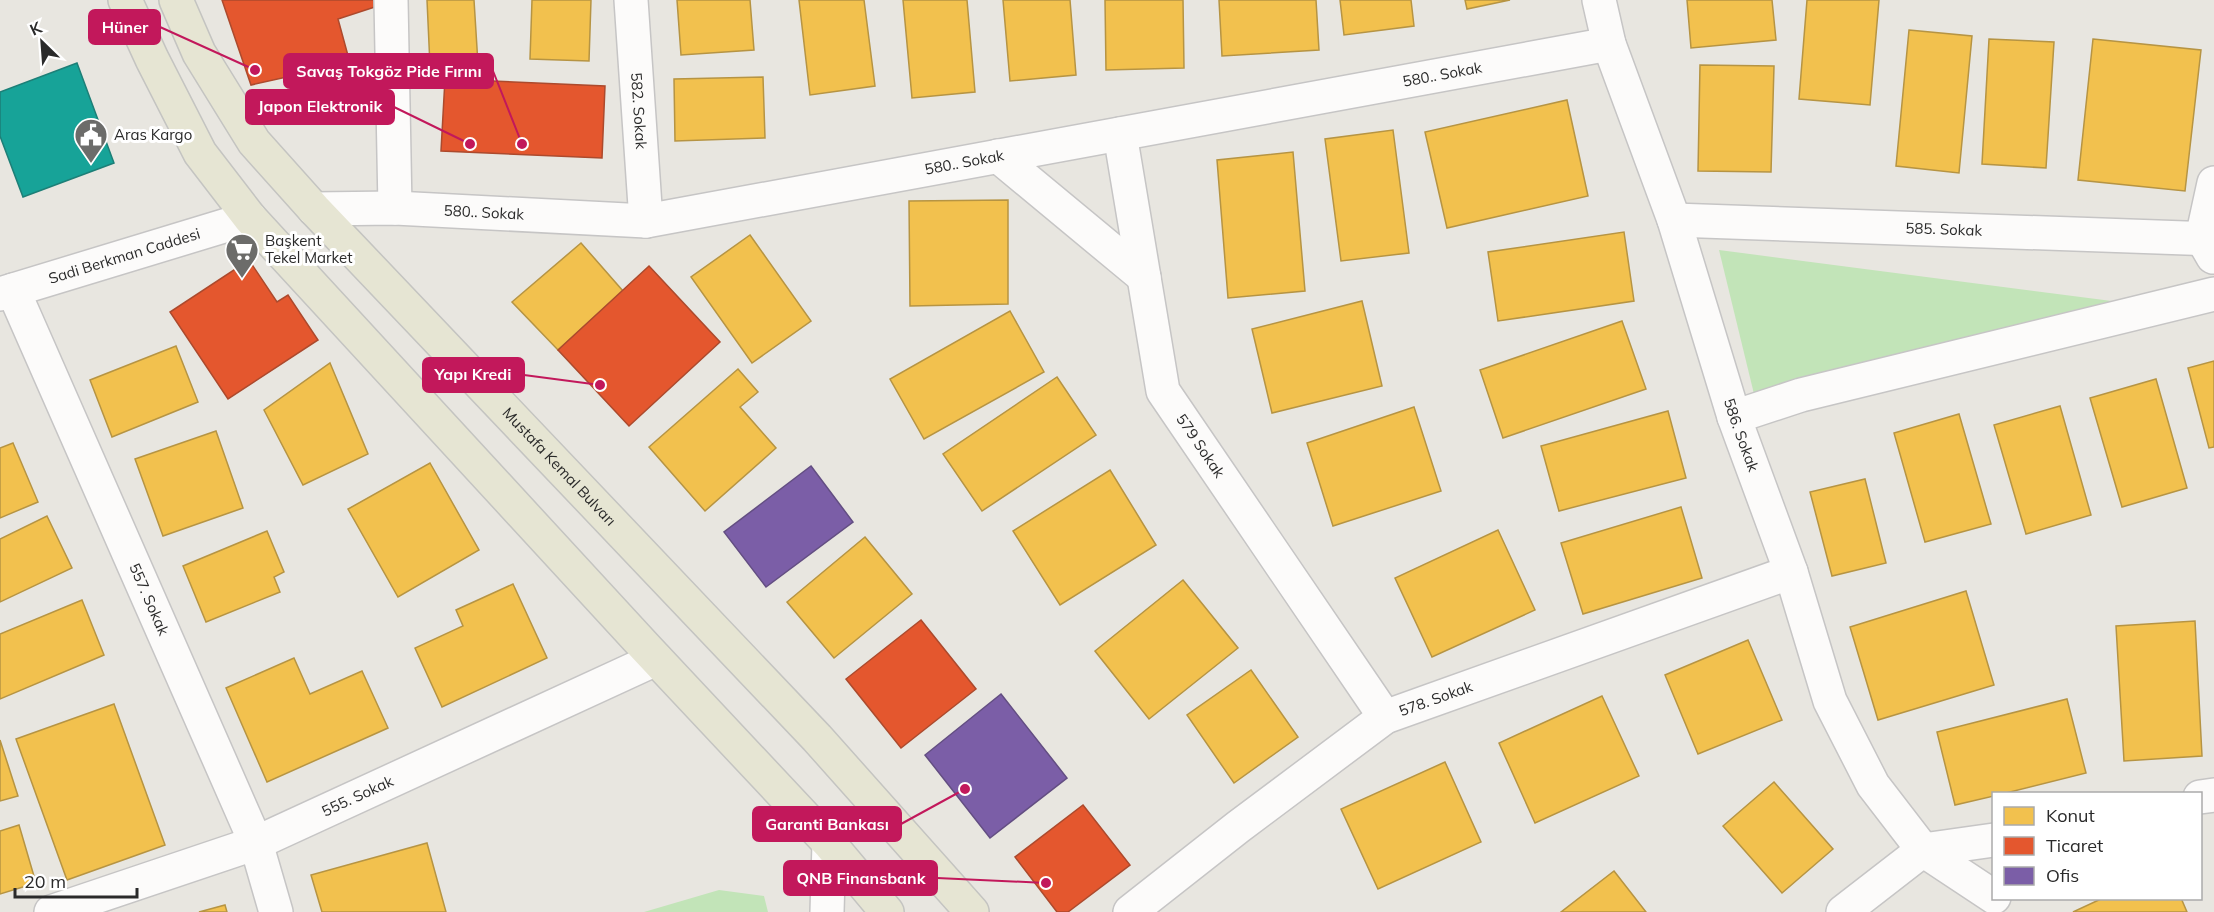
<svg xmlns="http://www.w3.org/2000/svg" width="2214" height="912" font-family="Mulish,sans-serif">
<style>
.green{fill:#c2e4b8}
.homes{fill:#f2c14e;stroke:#b69443;stroke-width:1.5}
.shops{fill:#e4572e;stroke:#ac4a2d;stroke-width:1.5}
.offices{fill:#7b5ea7;stroke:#634e82;stroke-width:1.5}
.public{fill:#17a398;stroke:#1d7f77;stroke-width:1.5}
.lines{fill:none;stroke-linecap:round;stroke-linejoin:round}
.minor-casing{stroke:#c6c5c5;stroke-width:36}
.major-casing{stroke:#c4c4c1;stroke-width:36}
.minor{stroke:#fcfbfa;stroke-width:33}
.major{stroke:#e6e5d3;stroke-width:33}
.labels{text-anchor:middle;stroke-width:6;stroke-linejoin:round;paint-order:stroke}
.street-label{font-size:15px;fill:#2a2a2a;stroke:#fff}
.poi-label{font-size:15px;fill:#2a2a2a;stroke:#fff;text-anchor:start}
.leader{fill:none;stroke:#c2185b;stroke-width:2}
.callout-dot{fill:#c2185b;stroke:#fff;stroke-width:2}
.callout{fill:#c2185b;stroke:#c2185b;stroke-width:2}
.callout-label{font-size:16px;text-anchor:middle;font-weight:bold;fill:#fff}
</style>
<rect width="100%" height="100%" fill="#e8e6e0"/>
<g class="green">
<path d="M1719,250L2135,304L1754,394Z"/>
<path d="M719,890L764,896L768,912H644Z"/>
</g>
<g class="homes">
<path d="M427,0H474L478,64L430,66Z"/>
<path d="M532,0H591L589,61L530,59Z"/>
<path d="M677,0H750L754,50L681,55Z"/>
<path d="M799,0H864L875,86L810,95Z"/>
<path d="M903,0H967L975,92L912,98Z"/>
<path d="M1003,0H1070L1076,75L1010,81Z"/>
<path d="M1105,0H1183L1184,68L1106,70Z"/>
<path d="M1219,0H1316L1319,50L1222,56Z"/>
<path d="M1340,0H1411L1414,26L1344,35Z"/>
<path d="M1465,0H1510L1467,9Z"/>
<path d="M1687,0H1772L1776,40L1691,48Z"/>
<path d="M1807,0H1879L1870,105L1799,99Z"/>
<path d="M1909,30L1972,36L1959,173L1896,166Z"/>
<path d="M1989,39L2054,42L2046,168L1982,164Z"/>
<path d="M2093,39L2201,50L2185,191L2078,180Z"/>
<path d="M1700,65L1774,66L1771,172L1698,171Z"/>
<path d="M763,77L765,138L675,141L674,79Z"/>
<path d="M1567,100L1588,196L1447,228L1425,132Z"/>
<path d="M1393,130L1409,253L1341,261L1325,139Z"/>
<path d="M1293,152L1305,291L1228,298L1217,160Z"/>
<path d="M1008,200V304L910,306L909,201Z"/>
<path d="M1624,232L1634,301L1498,321L1488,252Z"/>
<path d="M750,235L811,321L752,363L691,277Z"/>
<path d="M581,243L623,291L558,350L512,302Z"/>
<path d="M1362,301L1382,386L1272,413L1252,329Z"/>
<path d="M1010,311L1044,372L924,439L890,379Z"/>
<path d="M1622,321L1646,389L1503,438L1480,370Z"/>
<path d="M176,346L198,402L112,437L90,380Z"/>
<path d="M2214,361V447L2209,448L2188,368Z"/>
<path d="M330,363L368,454L303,485L264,410Z"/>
<path d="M738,369L758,392L740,407L776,448L705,511L649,447Z"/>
<path d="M1057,377L1096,435L982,511L943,454Z"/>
<path d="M2156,379L2187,488L2122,507L2090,398Z"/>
<path d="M2060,406L2091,515L2026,534L1994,425Z"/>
<path d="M1414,407L1441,491L1333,526L1307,443Z"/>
<path d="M1668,411L1686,478L1559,511L1541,446Z"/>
<path d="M1959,414L1991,524L1925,542L1894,433Z"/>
<path d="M216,431L243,508L163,536L135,459Z"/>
<path d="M13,443L38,502L0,518V448Z"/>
<path d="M430,463L479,550L398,597L348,509Z"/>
<path d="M1110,470L1156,545L1060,605L1013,531Z"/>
<path d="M1865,479L1886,563L1832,576L1810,492Z"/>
<path d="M1681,507L1702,578L1583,614L1561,543Z"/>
<path d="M47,516L72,568L0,602V539Z"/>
<path d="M1498,530L1535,610L1432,657L1395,578Z"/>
<path d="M267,531L284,572L274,577L280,592L206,622L183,566Z"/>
<path d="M865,537L912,594L834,658L787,602Z"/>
<path d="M1183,580L1238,648L1149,719L1095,651Z"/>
<path d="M513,584L547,658L442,707L415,648L463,626L456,610Z"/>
<path d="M1966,591L1994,685L1878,720L1850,627Z"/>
<path d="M82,600L104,655L0,699V634Z"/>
<path d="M2195,621L2202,756L2124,761L2116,626Z"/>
<path d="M1748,640L1782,720L1698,754L1665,675Z"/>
<path d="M294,658L310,694L362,671L388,728L267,782L226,688Z"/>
<path d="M1251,670L1298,737L1234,783L1187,715Z"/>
<path d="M1602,696L1639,776L1535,823L1499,743Z"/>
<path d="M2067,699L2086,773L2002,794H1994V796L1955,805L1937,732Z"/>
<path d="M114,704L165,845L67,880L16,739Z"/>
<path d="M0,740L18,796L0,801Z"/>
<path d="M1445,762L1481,842L1378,889L1341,809Z"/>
<path d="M1774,782L1833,849L1782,893L1723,826Z"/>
<path d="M19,825L36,883L0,894V831Z"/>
<path d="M427,843L446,912H322L311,875Z"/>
<path d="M1614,871L1646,912H1561Z"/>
<path d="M2103,898H2181L2187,912H2073Z"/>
<path d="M225,905L227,912H199Z"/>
</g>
<g class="shops">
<path d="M222,0H383L384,4L338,19L350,63L251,85Z"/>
<path d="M445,79L605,86L602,158L441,151Z"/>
<path d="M249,260L277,302L288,295L318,340L228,399L170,312Z"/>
<path d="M649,266L720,342L629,426L558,350Z"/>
<path d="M921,620L976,689L901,748L846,679Z"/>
<path d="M1083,805L1130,865L1068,912H1057L1015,857Z"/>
</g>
<g class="offices">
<path d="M811,466L853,522L766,587L724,532Z"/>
<path d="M1001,694L1067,778L990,838L925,755Z"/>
</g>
<path class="public" d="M77,63L114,163L23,197L0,136V92Z"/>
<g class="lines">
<defs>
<g id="minor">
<path d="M391,0L395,208"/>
<path id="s1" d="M631,0L646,221"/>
<path id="s2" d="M1599,0L1609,44L1674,220L1734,417L1791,572L1830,701L1873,785L1923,850L1994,897"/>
<path id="s3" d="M1120,134L1163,391L1385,717"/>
<path d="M998,156L1144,277"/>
<path id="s4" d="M314,209L395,208L646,221L1609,44"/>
<path id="s5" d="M1674,220L2214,239"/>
<path d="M2213,257L2202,238L2214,183"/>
<path id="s6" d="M13,290L256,843L276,912"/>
<path id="s7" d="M0,294L250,218"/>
<path d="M1734,417L1801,395L2214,294"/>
<path d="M2200,797L2214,795"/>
<path id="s8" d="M51,912L256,843L656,659"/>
<path d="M827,912L829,843"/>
<path id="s9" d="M1130,912L1238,827L1385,717L1791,572"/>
<path d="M1843,912L1923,850L1994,840"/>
</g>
<g id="major">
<path d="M125,0L152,59L200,153L250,218L646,648L829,843L887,912"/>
<path id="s10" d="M176,0L199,53L254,142L314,209L817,738L972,912"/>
</g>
</defs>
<use href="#minor" class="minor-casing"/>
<use href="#major" class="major-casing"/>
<use href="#minor" class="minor"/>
<use href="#major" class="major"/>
</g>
<defs>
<symbol id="civic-pin" viewBox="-11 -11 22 30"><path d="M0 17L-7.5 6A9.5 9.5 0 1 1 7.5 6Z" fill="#6c6c6a" stroke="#fff"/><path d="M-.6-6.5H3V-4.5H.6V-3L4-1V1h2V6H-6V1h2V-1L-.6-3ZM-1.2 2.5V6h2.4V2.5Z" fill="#fff"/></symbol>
<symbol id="supermarket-pin" viewBox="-11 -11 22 30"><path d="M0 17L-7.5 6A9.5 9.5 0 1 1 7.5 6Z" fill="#6c6c6a" stroke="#fff"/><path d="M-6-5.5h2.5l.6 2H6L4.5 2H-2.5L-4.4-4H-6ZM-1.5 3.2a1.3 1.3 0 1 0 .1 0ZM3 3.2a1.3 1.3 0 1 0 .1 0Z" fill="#fff"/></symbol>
</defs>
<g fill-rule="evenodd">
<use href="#civic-pin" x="72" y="116" width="38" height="52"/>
<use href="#supermarket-pin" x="223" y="231" width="38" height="52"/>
</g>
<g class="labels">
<g class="street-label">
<text dy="5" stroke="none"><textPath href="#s4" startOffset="1142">580.. Sokak</textPath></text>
<text dy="5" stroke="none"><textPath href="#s1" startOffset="111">582. Sokak</textPath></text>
<text dy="5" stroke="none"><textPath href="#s4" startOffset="656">580.. Sokak</textPath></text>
<text dy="5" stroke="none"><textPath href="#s4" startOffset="170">580.. Sokak</textPath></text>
<text dy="5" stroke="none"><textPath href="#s5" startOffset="270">585. Sokak</textPath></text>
<text dy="5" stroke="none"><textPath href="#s7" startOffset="130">Sadi Berkman Caddesi</textPath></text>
<text dy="5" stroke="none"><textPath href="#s2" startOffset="458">586. Sokak</textPath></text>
<text dy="5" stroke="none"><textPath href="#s3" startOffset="327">579 Sokak</textPath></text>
<text dy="5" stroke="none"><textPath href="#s10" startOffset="608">Mustafa Kemal Bulvarı</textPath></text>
<text dy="5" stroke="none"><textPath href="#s6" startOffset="338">557. Sokak</textPath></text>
<text dy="5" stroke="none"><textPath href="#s9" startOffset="375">578. Sokak</textPath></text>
<text dy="5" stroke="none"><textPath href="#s8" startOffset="328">555. Sokak</textPath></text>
</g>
<g class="poi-label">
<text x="114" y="140">Aras Kargo</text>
<text x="265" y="246">Başkent<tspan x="265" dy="17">Tekel Market</tspan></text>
</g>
</g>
<path class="leader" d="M255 70L160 27M522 144L493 71M470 144L394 107M600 385L524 375M965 789L901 824M1046 883L937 878"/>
<g class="callout-dot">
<circle cx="255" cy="70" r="6"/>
<circle cx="522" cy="144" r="6"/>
<circle cx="470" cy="144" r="6"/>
<circle cx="600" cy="385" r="6"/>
<circle cx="965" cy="789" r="6"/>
<circle cx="1046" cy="883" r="6"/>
</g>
<g class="callout">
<rect x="89" y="10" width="71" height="34" rx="6"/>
<rect x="284" y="54" width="209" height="34" rx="6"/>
<rect x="246" y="90" width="148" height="34" rx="6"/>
<rect x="423" y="358" width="101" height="34" rx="6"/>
<rect x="753" y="807" width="148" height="34" rx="6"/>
<rect x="784" y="861" width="153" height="34" rx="6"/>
</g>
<g class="callout-label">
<text x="125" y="33">Hüner</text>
<text x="389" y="77">Savaş Tokgöz Pide Fırını</text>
<text x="320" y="112">Japon Elektronik</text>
<text x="473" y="380">Yapı Kredi</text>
<text x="827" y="830">Garanti Bankası</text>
<text x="861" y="884">QNB Finansbank</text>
</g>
<rect x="1992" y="792" width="210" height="108" fill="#ffffff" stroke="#aaaaaa" stroke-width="1.5"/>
<rect x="2004" y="807" width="30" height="18" fill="#f2c14e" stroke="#aaaaaa" stroke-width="1.5"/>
<text x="2046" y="822" font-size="18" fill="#2a2a2a">Konut</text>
<rect x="2004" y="837" width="30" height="18" fill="#e4572e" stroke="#aaaaaa" stroke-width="1.5"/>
<text x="2046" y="852" font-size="18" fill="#2a2a2a">Ticaret</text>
<rect x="2004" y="867" width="30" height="18" fill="#7b5ea7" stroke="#aaaaaa" stroke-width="1.5"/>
<text x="2046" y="882" font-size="18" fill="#2a2a2a">Ofis</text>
<g transform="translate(42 42) rotate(335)" stroke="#ffffff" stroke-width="4.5" paint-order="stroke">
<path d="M0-4.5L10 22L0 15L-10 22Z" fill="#2a2a2a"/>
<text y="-9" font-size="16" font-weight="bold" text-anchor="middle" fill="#2a2a2a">K</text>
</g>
<path d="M15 888v9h122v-9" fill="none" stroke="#2a2a2a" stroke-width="3"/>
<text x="24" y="888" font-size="18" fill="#2a2a2a" stroke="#ffffff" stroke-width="4.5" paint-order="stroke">20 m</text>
</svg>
